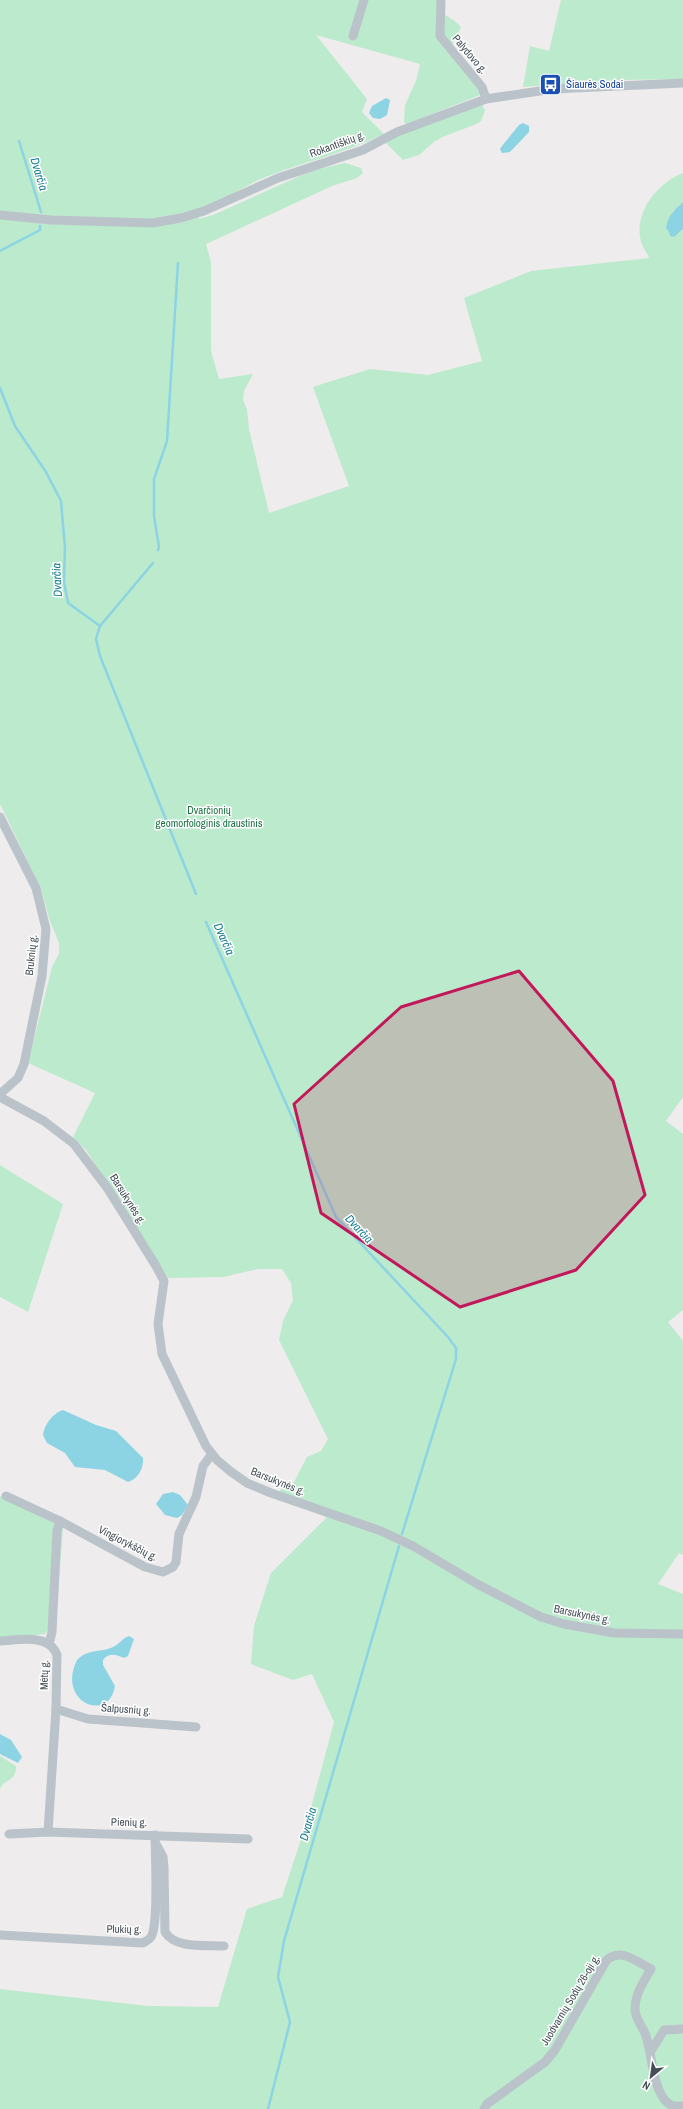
<svg xmlns="http://www.w3.org/2000/svg" width="683" height="2109" font-family="'Archivo Narrow',sans-serif">
<style>
.green{fill:#bceacc}
.water{fill:#8cd4e4}
.lines{fill:none;stroke-linecap:round;stroke-linejoin:round}
.stream{stroke:#8cd4e4;stroke-width:2.5}
.minor{stroke:#bbc3ca;stroke-width:9}
.marked{fill:#c2185b;fill-opacity:0.2;stroke:#c2185b;stroke-width:3;stroke-linejoin:round}
.labels{text-anchor:middle;stroke-width:3;stroke-linejoin:round;paint-order:stroke}
.street-label{font-size:11px;fill:#454f57;stroke:#fff}
.transit-label{font-size:11px;fill:#164399;stroke:#fff;text-anchor:start}
.park-label{font-size:11px;fill:#1d7245;stroke:#fff}
.water-label{font-size:12px;font-style:italic;fill:#167c93;stroke:#fff}
</style>
<rect width="100%" height="100%" fill="#eeecec"/>
<g class="green">
<path d="M0,0H438L437,8C445,16 454,19 461,27L455,40L448,50L477,87L480,95L407,124L404,122L405,105L416,81L420,64L316,35L367,99L362,112L384,134C345,153 303,162 263,178C241,188 220,203 197,210L199,219L213,215L311,171L345,163L361,168L363,173L357,178L332,186L206,244L211,262V351L219,379L253,374L244,391L243,400L247,409L249,429L269,513L349,486L313,387L370,369L428,375L482,361L464,298L531,271L649,258C648,254 645,251 643,247C630,217 656,183 683,173V202L672,212L678,233L683,229V1097L666,1121L683,1134V1310L668,1322L683,1341V1555L679,1553L658,1584L683,1594V2109H0V1989L148,2006L218,2007L247,1909L282,1897L309,1815L334,1722L312,1674L293,1680L251,1664L254,1626L271,1573L327,1517L279,1493L282,1487L292,1486L307,1457L321,1451L328,1439L279,1340L283,1321L293,1300L291,1283L282,1269H258L223,1277L168,1278L86,1150L73,1137L95,1093L28,1063L52,967L59,954V943L50,921L41,889L0,804Z"/>
<path d="M561,0H683V79L620,80L523,87L530,46L549,51Z"/>
<path d="M482,104L485,111L481,121L474,125L445,136L435,141L419,155L403,160L385,142L398,134Z"/>
<path d="M0,1165L63,1204L28,1312L0,1297Z"/>
<path d="M0,1496L63,1528L56,1618L45,1634L0,1638Z"/>
<path d="M0,1756L16,1766C16,1783 5,1777 0,1789Z"/>
</g>
<g class="water">
<path d="M386,98L390,100L387,115L380,119L373,118L369,113L372,106Z"/>
<path d="M523,123L529,126V132L510,152L502,153L500,149L502,146L519,125Z"/>
<path d="M683,202V229L674,237L670,236L669,232L666,228C668,216 674,210 683,202Z"/>
<path d="M63,1410L96,1425L116,1431L143,1458C144,1468 138,1479 128,1482L105,1470L75,1467L65,1453L47,1443L43,1435C44,1425 53,1413 63,1410Z"/>
<path d="M173,1492L180,1495L188,1505L182,1515L177,1518L165,1515L156,1504L163,1494Z"/>
<path d="M129,1636L134,1639L128,1656L124,1658C116,1655 109,1652 103,1660V1665L115,1686C109,1724 56,1702 77,1660C89,1648 100,1653 113,1647C120,1644 122,1638 129,1636Z"/>
<path d="M0,1734L11,1740L22,1757L18,1763L0,1754Z"/>
</g>
<g class="lines">
<g class="stream">
<path d="M19,141L41,212"/>
<path d="M0,251L40,230V226"/>
<path d="M0,388L15,426L46,472L61,501L65,548L64,582L68,603L100,626L96,639L100,656L196,894"/>
<path d="M158,550L159,547L154,516V479L167,441L178,263"/>
<path d="M100,626L153,563"/>
<path d="M206,922L336,1217L448,1337L456,1348V1359L402,1534"/>
<path d="M268,2109L290,2022L278,1977L284,1941L399,1546"/>
</g>
<g class="minor">
<path d="M441,0L440,36L482,87L486,99"/>
<path d="M353,36L364,0"/>
<path d="M0,215L51,220L152,223L181,218L204,211L278,178L363,150L397,132L486,99L553,89L683,83"/>
<path d="M0,817L36,888L46,929L42,976L24,1064L18,1078L0,1094"/>
<path d="M0,1097L44,1121L74,1144L108,1189L156,1266L164,1281L158,1324L162,1354L206,1446L217,1460L230,1471L247,1483L271,1493L381,1531L413,1546L479,1585L541,1617L564,1624L614,1633L683,1634"/>
<path d="M6,1496L60,1521L145,1567L163,1572L173,1567L176,1562L179,1534L196,1497L203,1466L212,1454"/>
<path d="M0,1641C18,1640 49,1633 57,1655L56,1709L48,1832"/>
<path d="M49,1644L52,1632L57,1531L60,1521"/>
<path d="M56,1709L88,1719L196,1727"/>
<path d="M9,1834L48,1832L248,1839"/>
<path d="M156,1844L163,1857L164,1867L165,1932C175,1949 206,1945 224,1946"/>
<path d="M0,1935L143,1943C146,1941 149,1940 151,1937C159,1925 155,1853 155,1835"/>
<path d="M651,2051L664,2030L683,2029"/>
<path d="M484,2109L487,2104L545,2062L555,2050L606,1961C620,1947 636,1961 651,1969C644,1981 635,1994 635,2009C635,2019 643,2027 646,2036C652,2054 652,2080 662,2096C664,2100 669,2104 673,2106H683"/>
</g>
</g>
<path class="marked" d="M519,971L613,1081L645,1195L576,1270L460,1307L321,1213L294,1104L401,1007Z"/>
<defs>
<symbol id="bus-square" viewBox="-11 -11 22 22"><rect x="-9" y="-9" width="18" height="18" rx="4" fill="#1a4fb4" stroke="#fff"/><path d="M-5-6H5V4H4V6H2V4H-2V6H-4V4H-5ZM-3.5-4V0h7V-4ZM-3.5 1.2v1.5H-2V1.2ZM2 1.2v1.5H3.5V1.2Z" fill="#fff"/></symbol>
</defs>
<g fill-rule="evenodd">
<use href="#bus-square" x="538" y="72" width="25" height="25"/>
</g>
<g class="labels">
<g class="street-label">
<text transform="translate(470 54) rotate(50)" y="4">Palydovo g.</text>
<text transform="translate(337 144) rotate(-20)" y="4">Rokantiškių g.</text>
<text transform="translate(31 955) rotate(-84)" y="4">Bruknių g.</text>
<text transform="translate(128 1199) rotate(58)" y="4">Barsukynės g.</text>
<text transform="translate(278 1481) rotate(22)" y="4">Barsukynės g.</text>
<text transform="translate(128 1543) rotate(27)" y="4">Vingiorykščių g.</text>
<text transform="translate(582 1614) rotate(12)" y="4">Barsukynės g.</text>
<text transform="translate(44 1675) rotate(-89)" y="4">Mėtų g.</text>
<text transform="translate(126 1709) rotate(4)" y="4">Šalpusnių g.</text>
<text transform="translate(129 1822) rotate(1)" y="4">Pienių g.</text>
<text transform="translate(124 1929) rotate(1)" y="4">Plukių g.</text>
<text transform="translate(570 2000) rotate(-59)" y="4">Juodvarnių Sodų 26-oji g.</text>
</g>
<g class="transit-label">
<text x="566" y="88">Šiaurės Sodai</text>
</g>
<g class="park-label">
<text x="209" y="814">Dvarčionių<tspan x="209" dy="13">geomorfologinis draustinis</tspan></text>
</g>
<g class="water-label">
<text transform="translate(39 174) rotate(73)" y="4">Dvarčia</text>
<text transform="translate(57 580) rotate(-93)" y="4">Dvarčia</text>
<text transform="translate(224 939) rotate(66)" y="4">Dvarčia</text>
<text transform="translate(359 1229) rotate(47)" y="4">Dvarčia</text>
<text transform="translate(308 1824) rotate(-74)" y="4">Dvarčia</text>
</g>
</g>
<g transform="translate(651 2077) rotate(209)" stroke="#ffffff" stroke-width="3" paint-order="stroke">
<path d="M0-3L7 15L0 10L-7 15Z" fill="#454f57"/>
<text y="-6" font-size="11" font-weight="bold" text-anchor="middle" fill="#454f57">N</text>
</g>
</svg>
